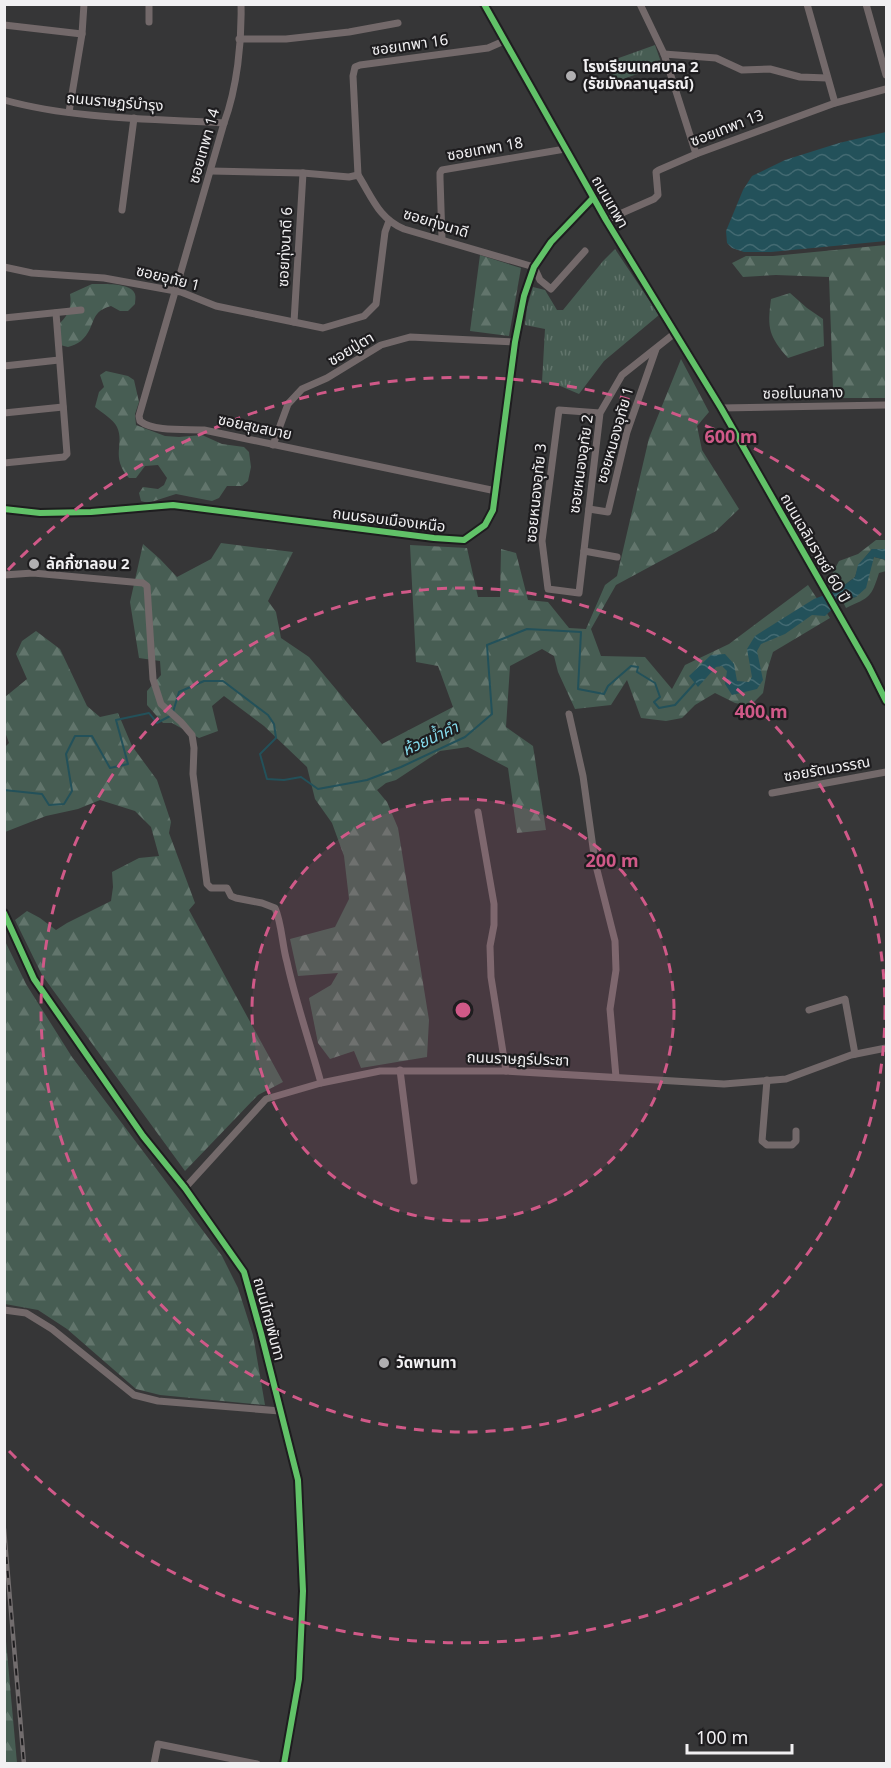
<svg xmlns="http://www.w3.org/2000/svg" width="891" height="1768" font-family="'Noto Sans','Noto Sans Thai',sans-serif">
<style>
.grass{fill:url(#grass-tufts)}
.forest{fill:url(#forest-firs)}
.water{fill:url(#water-waves)}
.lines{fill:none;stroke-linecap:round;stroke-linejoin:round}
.stream{stroke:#23515a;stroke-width:2}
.street{stroke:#73696a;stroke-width:7}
.secondary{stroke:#766b6d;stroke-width:9}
.rail-casing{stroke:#726d6e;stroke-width:4.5}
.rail{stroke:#1e1d1f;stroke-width:2;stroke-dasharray:7;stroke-linecap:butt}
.cycleway-casing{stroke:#1e1d1f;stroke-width:10}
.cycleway{stroke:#61c268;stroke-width:6}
.ring{fill:none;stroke:#d05988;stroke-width:3;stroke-dasharray:10 8}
.poi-dot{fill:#b0afb1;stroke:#1e1d1f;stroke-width:2}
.labels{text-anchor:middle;stroke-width:4.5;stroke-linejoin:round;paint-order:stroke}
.street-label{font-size:15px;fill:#f1f0f2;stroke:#1e1d1f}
.poi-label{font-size:15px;font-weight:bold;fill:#f1f0f2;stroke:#1e1d1f;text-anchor:start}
.water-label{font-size:16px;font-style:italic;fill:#84d9ea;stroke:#1e1d1f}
.centre{fill:#d05988;stroke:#1e1d1f;stroke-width:3}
.ring-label{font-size:18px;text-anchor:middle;font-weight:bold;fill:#d05988;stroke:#1e1d1f;stroke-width:4.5;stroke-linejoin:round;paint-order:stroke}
</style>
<defs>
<pattern id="grass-tufts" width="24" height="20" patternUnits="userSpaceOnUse" patternTransform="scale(1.5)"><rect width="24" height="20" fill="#475d53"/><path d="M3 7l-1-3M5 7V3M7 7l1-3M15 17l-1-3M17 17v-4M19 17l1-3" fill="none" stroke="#62756c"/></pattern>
<pattern id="forest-firs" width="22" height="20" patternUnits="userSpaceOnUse" patternTransform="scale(1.5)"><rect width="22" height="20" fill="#475d53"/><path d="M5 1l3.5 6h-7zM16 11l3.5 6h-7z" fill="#62756c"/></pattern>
<pattern id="water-waves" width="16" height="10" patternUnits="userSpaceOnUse" patternTransform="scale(1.5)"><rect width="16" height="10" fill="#23515a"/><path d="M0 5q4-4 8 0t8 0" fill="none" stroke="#436a72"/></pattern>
</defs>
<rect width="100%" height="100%" fill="#363637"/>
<g class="grass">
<path d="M655,45L662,65L612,83L602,64Z"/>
<path d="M615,249L659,315L604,361L579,394L558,385L542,382L545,329L525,325L527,307L533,287L545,290L557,310H563L603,261Z"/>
</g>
<g class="forest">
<path d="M886,245V398H841L833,388L829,277L776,275L743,277L732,263L746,256H773Z"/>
<path d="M480,255L521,268L509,336L470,331Z"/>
<path d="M92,284C102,284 131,282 135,294C136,297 135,301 135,304L128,311H120L111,306C88,312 97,327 81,341C77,344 72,346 68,347L60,345V323C69,314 72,307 70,294Z"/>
<path d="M790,293L807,308L823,319L824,346L788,358C769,336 767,329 771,299Z"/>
<path d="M681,359L709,412L697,426L702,450L739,509L716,531L616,585L591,629L601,656L645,657L672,689L685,665L729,644L808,585L830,618L773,652L767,671L763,693L750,706L735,703L715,693L695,705L682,718L666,721L641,718L627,680L611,705L575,709L558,672L554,656L542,649L510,666L506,727L533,746L546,830L517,833L508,768L468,747L440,751L396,780L386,783L377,790L387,802L398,828L429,1020L427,1057L361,1068L354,1051L330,1059L318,1043L309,998L331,985L338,973L298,976L290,939L335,927L349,899L344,856L332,823L315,799L307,767L264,726L224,696L212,706L218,731L199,738L172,723H163L147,705V691L161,675L160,661L139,658L130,602L143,544L160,559L177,577L211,559L221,543L293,552L268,601L276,612L281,638L309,657L382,744L453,707L438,666L416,662L410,545L467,548L478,597H500L501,549L516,553L528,600L548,602L569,628L586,629L605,585L617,576L649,438Z"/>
<path d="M106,371L128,376L134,380L139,402L135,414L136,425L165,436L179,437L202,435L222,444L244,447L249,452L251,467L248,481L242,486H227L219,498L212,501L176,494L148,503L141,501L139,493L143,487L158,489L164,485L167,478L158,465L145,466L136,478H129C110,457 125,444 117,427C113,419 102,413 95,407L99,392L104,387L100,375Z"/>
<path d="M876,540H886V549H872L859,565L855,577L838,590L830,578L839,561L858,554Z"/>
<path d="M874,557L886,560V571L879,573C871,598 870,597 846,608L842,600L856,597Z"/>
<path d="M36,631L60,649L87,706L100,717L118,713L132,746L157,780L171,822L169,833L195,903L189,910L283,1082L258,1095L185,1171L42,975L15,920L27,911L40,918L56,930L67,923L111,901L113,887L112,872L139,858L159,856L151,827L135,811L100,800L78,809L46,816L5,832V747L9,743L5,732V697L27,679L16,654L22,641Z"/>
<path d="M4,939L26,984L72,1057L222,1256L238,1288L253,1335L265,1405L160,1395L136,1389L67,1329L38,1310L5,1304Z"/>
<path d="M4,1619L17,1763H5Z"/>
</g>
<g class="water">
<path d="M886,132V241L771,252H744L732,248L727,243L726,231L743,190L752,176L785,160L839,143Z"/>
<path d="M872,549H886V560L874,557L866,588L856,597L842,600L825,616L812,615L785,634L761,644L757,651L763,680L757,689L732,695L725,684L727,671L722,666L716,667L698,687L689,676L711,655L725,654L734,664L737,681L749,682L752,677L747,649L755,636L814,599L838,590L855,577L858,565Z"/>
</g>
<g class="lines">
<g class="stream">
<path d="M173,712L179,692L204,681H223L268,715L274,724L276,738L260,754L267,779L284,780L301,777L318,789L367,780L401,767L465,737L492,714L487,645L527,629L581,632L578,689L604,694L608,686L631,666L638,667L637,672L655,683L660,697L654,702L659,708L675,705L695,683"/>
<path d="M4,790L42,794L49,805L64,804L72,791L66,754L75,736H92L110,768L128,764L116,720L149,713L157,723L170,716"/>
</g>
<g class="street">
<path d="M149,4V22"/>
<path d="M241,4C242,42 237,88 224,123L139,416L140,421C154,432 186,429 204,430L496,491"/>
<path d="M640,4L664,54L696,154"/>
<path d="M807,4L835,103"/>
<path d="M866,4L886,75"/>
<path d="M4,25L82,34"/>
<path d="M239,39H286L349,32L398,23"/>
<path d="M664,54L716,58L742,70L770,69L800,77L827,78"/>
<path d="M4,100C72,119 153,119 224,123"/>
<path d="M69,112L82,34L84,4"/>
<path d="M211,171L303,173L349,177L358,175C372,197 379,219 404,229L534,267L540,280L551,289L585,251"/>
<path d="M358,175L353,76L355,67L360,65L488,48L504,41"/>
<path d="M122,210L134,118"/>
<path d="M606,220L654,199L658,195L656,172L659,170L696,154L835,103L886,89"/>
<path d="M442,239L440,178V173L442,170L565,149"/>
<path d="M4,267L32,273L104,278L181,292L216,306L323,328L364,316L376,304L385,232L389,221"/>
<path d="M4,318L81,310"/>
<path d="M294,322L303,173"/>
<path d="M4,366L59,360"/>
<path d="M721,408L886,405"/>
<path d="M4,413L63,407"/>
<path d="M600,413L559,410L542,541L548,589L579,593L600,413L622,375L675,333"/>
<path d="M273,445L288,404L302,389L327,378L381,345L410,337L515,342"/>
<path d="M4,463L64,457L67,454L56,313"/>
<path d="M4,509L40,513L91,512L173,505L434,538L464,540L485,525L493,510L515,342L524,296L534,267L551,242L593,198"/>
<path d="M589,509L608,512L627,432L656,349"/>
<path d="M584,551L617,557"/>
<path d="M4,575L33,573L143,583L147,586L153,679L161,704L181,722L192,735L194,748L193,774L207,884L211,888H227L231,896L236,898L262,903L275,908C282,924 282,945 287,962C296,1003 310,1043 321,1083"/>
<path d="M569,714L583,776L595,862L615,941L616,970L610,1009L616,1077"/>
<path d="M772,793L886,772"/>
<path d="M478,812L494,904V925L490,946L491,977L506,1071"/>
<path d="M4,913L34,979L143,1136L185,1188L244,1272L261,1333L298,1480L303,1591L299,1679L284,1764"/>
<path d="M809,1010L845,999L855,1054"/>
<path d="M400,1070L414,1181"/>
<path d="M767,1080L762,1141L767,1145H792L796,1141V1131"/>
<path d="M185,1188L266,1099L321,1083L380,1071H506L724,1084L786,1079L851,1055L886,1048"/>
<path d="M4,1310L26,1313L52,1329L134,1395L158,1401L280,1411"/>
<path d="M154,1764L158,1744L257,1764"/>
</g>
<path class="secondary" d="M484,4L606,220L721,408L869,667L886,701"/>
<defs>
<path id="rail" d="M4,1529L24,1764"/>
</defs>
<use href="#rail" class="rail-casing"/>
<use href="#rail" class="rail"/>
<defs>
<g id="cycleway">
<path d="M484,4L606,220L721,408L869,667L886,701"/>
<path d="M4,509L40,513L91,512L173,505L434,538L464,540L485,525L493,510L515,342L524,296L534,267L551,242L593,198"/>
<path d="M4,913L34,979L143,1136L185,1188L244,1272L261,1333L298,1480L303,1591L299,1679L284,1764"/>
</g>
</defs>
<use href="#cycleway" class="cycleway-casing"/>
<use href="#cycleway" class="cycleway"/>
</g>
<circle cx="463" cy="1010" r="211" fill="#d05988" fill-opacity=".12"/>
<g class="ring">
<circle cx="463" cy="1010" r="211"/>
<circle cx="463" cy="1010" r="422"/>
<path d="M882 1484A633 633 0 0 1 8 1450M8 570A633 633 0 0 1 882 536"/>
</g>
<g class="poi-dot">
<circle cx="571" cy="76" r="6"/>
<circle cx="34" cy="564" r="6"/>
<circle cx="384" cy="1363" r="6"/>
</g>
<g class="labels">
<g class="street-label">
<text transform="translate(410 45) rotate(-8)" y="5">ซอยเทพา 16</text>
<text transform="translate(115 102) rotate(5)" y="5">ถนนราษฏร์บำรุง</text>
<text transform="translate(727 128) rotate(-21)" y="5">ซอยเทพา 13</text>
<text transform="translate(204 146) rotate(-74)" y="5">ซอยเทพา 14</text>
<text transform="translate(485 149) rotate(-10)" y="5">ซอยเทพา 18</text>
<text transform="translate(610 202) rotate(60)" y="5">ถนนเทพา</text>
<text transform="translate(436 223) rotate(17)" y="5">ซอยทุ่งนาดี</text>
<text transform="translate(285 247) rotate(-87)" y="5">ซอยทุ่งนาดี 6</text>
<text transform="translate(168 278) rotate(14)" y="5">ซอยอุทัย 1</text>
<text transform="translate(351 349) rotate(-31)" y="5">ซอยปู่ตา</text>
<text transform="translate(803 393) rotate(-1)" y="5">ซอยโนนกลาง</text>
<text transform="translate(255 427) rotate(12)" y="5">ซอยสุขสบาย</text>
<text transform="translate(615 435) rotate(-74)" y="5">ซอยหนองอุทัย 1</text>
<text transform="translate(581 464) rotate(-82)" y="5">ซอยหนองอุทัย 2</text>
<text transform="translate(536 493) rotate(-84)" y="5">ซอยหนองอุทัย 3</text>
<text transform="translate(389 520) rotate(7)" y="5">ถนนรอบเมืองเหนือ</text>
<text transform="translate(815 548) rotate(60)" y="5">ถนนเฉลิมราชย์ 60 ปี</text>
<text transform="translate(827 769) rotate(-10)" y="5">ซอยรัตนวรรณ</text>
<text transform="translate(518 1059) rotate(2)" y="5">ถนนราษฎร์ประชา</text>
<text transform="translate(269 1319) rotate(75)" y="5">ถนนไทยพันทา</text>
</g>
<g class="poi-label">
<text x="583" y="72">โรงเรียนเทศบาล 2<tspan x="583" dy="17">(รัชมังคลานุสรณ์)</tspan></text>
<text x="46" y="569">ลัคกี้ซาลอน 2</text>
<text x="396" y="1368">วัดพานทา</text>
</g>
<g class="water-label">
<text transform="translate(430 738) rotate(-25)" y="6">ห้วยน้ำคำ</text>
</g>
</g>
<circle cx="463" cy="1010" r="9" class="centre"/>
<g class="ring-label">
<text x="731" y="443">600 m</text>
<text x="761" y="718">400 m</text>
<text x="612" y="867">200 m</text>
</g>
<rect width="891" height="1768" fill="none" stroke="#f1f0f2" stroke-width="12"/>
<path d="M687 1744v9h105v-9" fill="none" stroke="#f1f0f2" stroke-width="3"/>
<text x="696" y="1744" font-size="18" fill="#f1f0f2" stroke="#1e1d1f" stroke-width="4.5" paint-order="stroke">100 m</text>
</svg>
